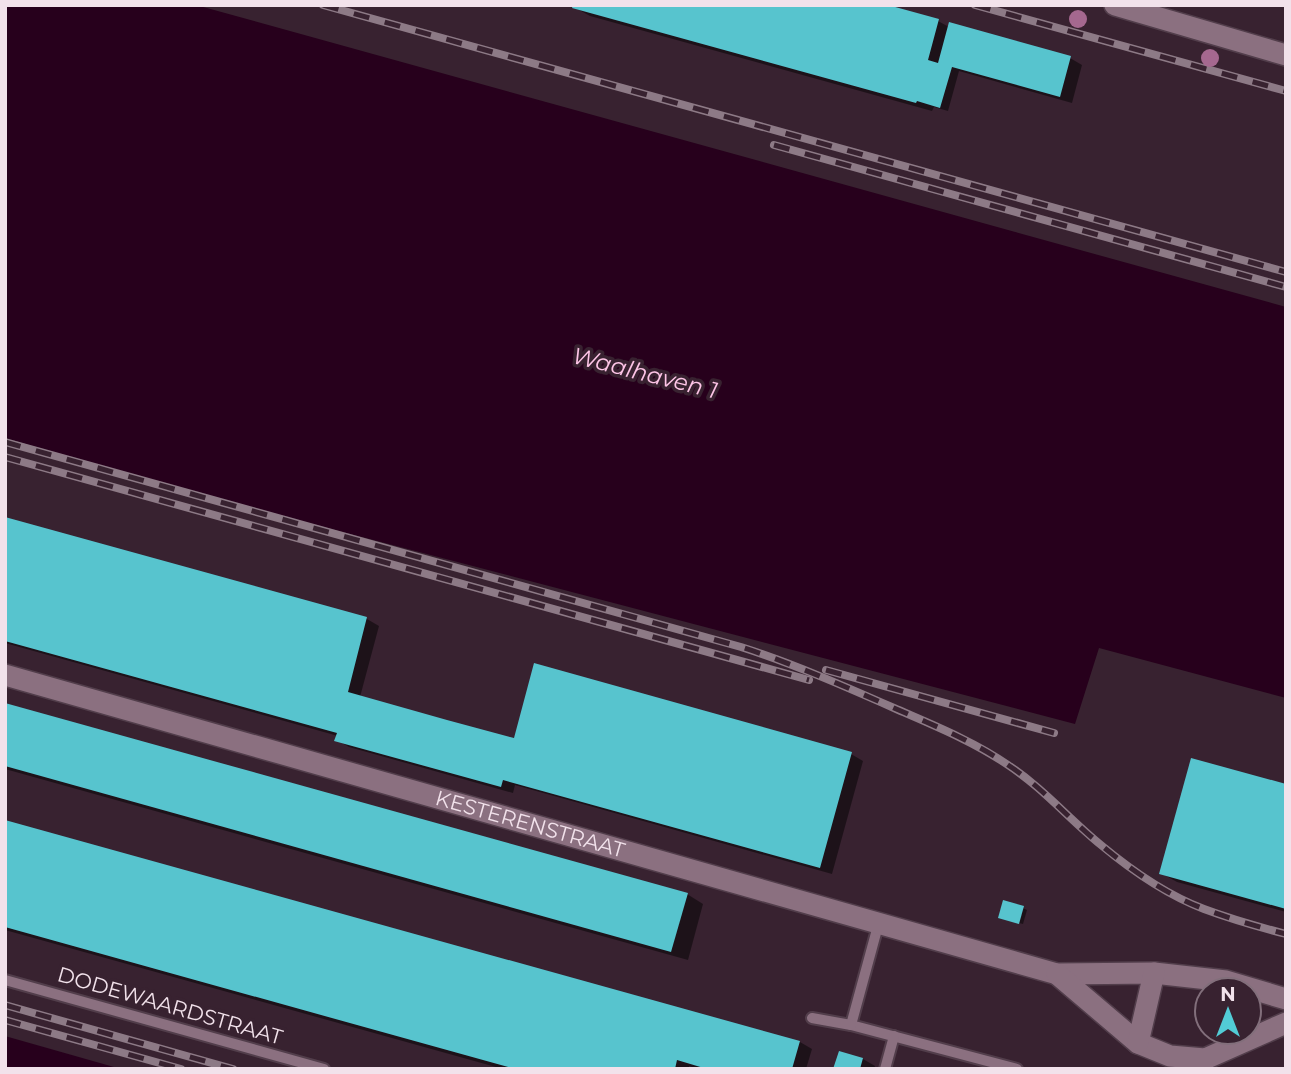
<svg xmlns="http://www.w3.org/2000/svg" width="1291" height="1074" font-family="Montserrat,sans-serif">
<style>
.water{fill:#27001c}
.shadow{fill:#0007}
.building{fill:#57c4ce}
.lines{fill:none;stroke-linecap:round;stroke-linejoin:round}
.lane-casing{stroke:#523e4b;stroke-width:14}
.street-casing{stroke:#523e4b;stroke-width:24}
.lane{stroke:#8b7080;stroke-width:10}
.street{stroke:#8b7080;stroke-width:21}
.rail-casing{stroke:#8d7a86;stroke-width:8}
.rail{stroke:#382230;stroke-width:5;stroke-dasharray:16;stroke-linecap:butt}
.tree{fill:#a5688f}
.labels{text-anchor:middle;stroke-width:7;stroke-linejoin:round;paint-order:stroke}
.street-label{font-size:21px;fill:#f2e2eb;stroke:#382230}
.water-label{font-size:23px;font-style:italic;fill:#fec5e7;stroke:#382230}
</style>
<rect width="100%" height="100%" fill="#382230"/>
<g class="water">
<path d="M5,5H196L1286,307V698L1099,648L1075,724L202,495L5,438Z"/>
<path d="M5,1036L121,1069H5Z"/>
</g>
<g class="shadow">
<path d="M881,5L938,21L949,27L1070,58L1082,65L1072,103L959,71L948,111L934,107L932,111L590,16L574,7Z"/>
<path d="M5,519L367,619L379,626L360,697L515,740L851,754L863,761L832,874L515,785L513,793L349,747L337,740L338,736L5,643Z"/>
<path d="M5,705L687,894L703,904L688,960L5,769Z"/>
<path d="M1286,786V912L1177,882L1161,873Z"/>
<path d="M5,822L800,1042L812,1049L806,1069H698L689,1066V1069H503L5,930Z"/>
<path d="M1023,908L1027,910L1023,924L1003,919Z"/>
<path d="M840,1053L863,1059L875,1066L874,1069H835Z"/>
</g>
<g class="building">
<path d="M573,5H888L939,19L928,60L938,63L949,22L1071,56L1060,97L952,67L940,108L917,101L916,103L572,8Z"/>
<path d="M5,517L367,617L348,692L447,720L514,738L534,663L852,752L820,868L503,780L501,787L334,741L337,733L5,641Z"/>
<path d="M5,703L688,893L671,952L5,766Z"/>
<path d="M1191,758L1286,784V909L1159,874Z"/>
<path d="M5,820L800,1041L792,1069H707L677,1060L675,1069H515L5,927Z"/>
<path d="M1003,900L1024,906L1019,924L998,918Z"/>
<path d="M839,1051L863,1058L860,1069H833Z"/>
</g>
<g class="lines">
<defs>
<g id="lane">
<path d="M879,922L851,1025L1017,1069"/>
<path d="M5,980L324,1069"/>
<path d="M812,1018L851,1025"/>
<path d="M885,1069L894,1036"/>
</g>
<g id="street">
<path d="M1115,5L1286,55"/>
<path id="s1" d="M5,675L1057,974L1154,973L1226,981L1286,999"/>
<path d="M1057,974L1138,1043L1170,1056L1205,1059L1286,1023"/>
<path d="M1138,1043L1154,973"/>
</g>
</defs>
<use href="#lane" class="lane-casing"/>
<use href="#street" class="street-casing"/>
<use href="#lane" class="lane"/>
<use href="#street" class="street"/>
<defs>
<g id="rail">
<path d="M323,5L1286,272"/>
<path d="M975,5L1286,91"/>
<path d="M774,145L1286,287"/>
<path d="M5,442L741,647C794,664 844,686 894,708C933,725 973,741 1008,765C1043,788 1069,819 1101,845C1131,870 1167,895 1204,909C1231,919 1259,927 1286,934"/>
<path d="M5,457L809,680"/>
<path d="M826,670L1054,733"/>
<path d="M5,1005L233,1069"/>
<path d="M5,1020L181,1069"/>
</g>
</defs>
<use href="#rail" class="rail-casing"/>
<use href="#rail" class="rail"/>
</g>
<g class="tree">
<circle cx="1078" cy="19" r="9"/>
<circle cx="1210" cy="58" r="9"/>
</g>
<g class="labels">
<g class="street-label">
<text dy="7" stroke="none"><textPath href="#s1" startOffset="546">KESTERENSTRAAT</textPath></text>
<text transform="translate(170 1006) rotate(16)" y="7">DODEWAARDSTRAAT</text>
</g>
<g class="water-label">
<text transform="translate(645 373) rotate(14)" y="8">Waalhaven 1</text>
</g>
</g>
<rect width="1291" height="1074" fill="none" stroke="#f2e2eb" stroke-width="14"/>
<g transform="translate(1228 1011)"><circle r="33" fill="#382230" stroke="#826f7b" stroke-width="2"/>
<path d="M0-5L12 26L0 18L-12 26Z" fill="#52ccd6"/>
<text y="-10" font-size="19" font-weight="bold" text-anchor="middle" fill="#f2e2eb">N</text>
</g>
</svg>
